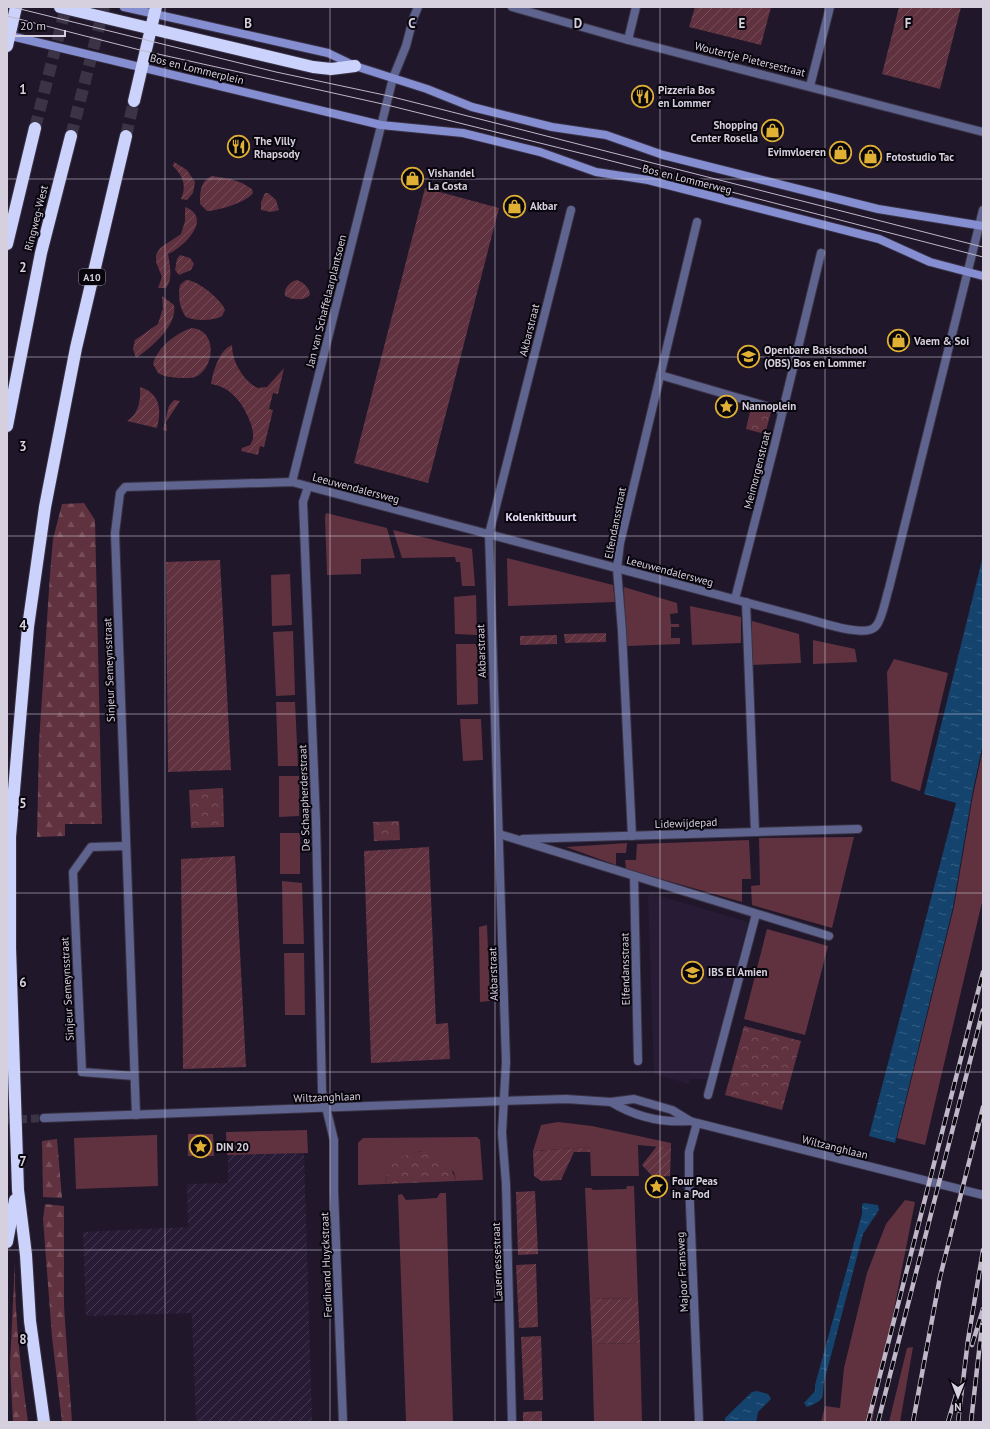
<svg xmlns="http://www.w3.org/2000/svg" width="990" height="1429" font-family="'PT Sans',sans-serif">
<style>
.built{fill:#281b35}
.industrial{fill:url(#industrial-furrows)}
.grass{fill:#60323f}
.forest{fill:url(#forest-firs)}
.park{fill:url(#park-crowns)}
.garden{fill:url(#garden-furrows)}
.water{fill:url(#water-ripples)}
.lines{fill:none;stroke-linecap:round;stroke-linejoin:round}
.minor-tunnel{stroke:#3b3346;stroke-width:8;stroke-dasharray:8 4;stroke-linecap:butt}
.motorway-tunnel{stroke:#3b3346;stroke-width:12;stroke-dasharray:12 6;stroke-linecap:butt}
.pedestrian-casing{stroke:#393144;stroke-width:10}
.minor-casing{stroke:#393144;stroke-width:10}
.secondary-casing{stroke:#393144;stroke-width:10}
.motorway-casing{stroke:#393144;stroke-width:14}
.pedestrian{stroke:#5e648e;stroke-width:8}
.minor{stroke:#5e648e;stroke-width:8}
.secondary{stroke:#848ed1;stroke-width:8}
.motorway{stroke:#cbd2fc;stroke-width:12}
.tram{stroke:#bfb8c8;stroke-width:1}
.rail-casing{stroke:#bfb8c8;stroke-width:4.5}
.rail{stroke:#08050d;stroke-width:3;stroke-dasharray:9;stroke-linecap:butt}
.grid{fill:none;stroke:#d6cfde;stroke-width:1;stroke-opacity:0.55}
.labels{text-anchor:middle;stroke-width:4;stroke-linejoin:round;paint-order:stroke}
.shield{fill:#08050d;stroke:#98929f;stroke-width:1}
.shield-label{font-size:10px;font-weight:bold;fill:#d6cfde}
.street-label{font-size:11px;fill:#d6cfde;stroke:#08050d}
.poi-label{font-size:11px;font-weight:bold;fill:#d6cfde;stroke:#08050d;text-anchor:start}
.neighbourhood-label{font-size:12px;font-weight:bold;fill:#e7dbf8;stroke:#08050d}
.grid-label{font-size:13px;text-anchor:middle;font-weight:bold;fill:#d6cfde;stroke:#08050d;stroke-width:4;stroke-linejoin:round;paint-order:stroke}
</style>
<defs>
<pattern id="industrial-furrows" width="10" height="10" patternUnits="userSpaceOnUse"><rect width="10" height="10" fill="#281b35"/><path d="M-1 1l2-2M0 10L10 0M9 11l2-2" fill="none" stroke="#463b52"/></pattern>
<pattern id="forest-firs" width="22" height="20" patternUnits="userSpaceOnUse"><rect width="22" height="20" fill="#60323f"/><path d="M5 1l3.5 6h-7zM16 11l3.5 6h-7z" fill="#764f5a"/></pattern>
<pattern id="park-crowns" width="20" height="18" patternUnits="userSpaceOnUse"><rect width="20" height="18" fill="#60323f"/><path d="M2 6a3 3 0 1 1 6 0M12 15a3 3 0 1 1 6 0" fill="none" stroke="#764f5a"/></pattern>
<pattern id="garden-furrows" width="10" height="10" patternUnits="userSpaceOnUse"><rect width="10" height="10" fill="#60323f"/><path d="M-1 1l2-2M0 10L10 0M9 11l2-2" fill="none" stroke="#764f5a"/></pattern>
<pattern id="water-ripples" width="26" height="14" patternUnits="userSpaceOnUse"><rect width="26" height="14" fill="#14446e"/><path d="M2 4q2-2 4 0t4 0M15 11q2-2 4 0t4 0" fill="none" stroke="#355e82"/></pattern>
</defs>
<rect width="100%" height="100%" fill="#20172b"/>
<path class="built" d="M650,893L748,922L708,1079H690L689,1084L654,1074L648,897Z"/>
<path class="industrial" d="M304,1152L312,1422H196L192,1313L86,1316L83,1232L188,1227L187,1184L228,1183V1153Z"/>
<g class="grass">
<path d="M326,513L387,528L395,558L361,559V574L327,575L325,517Z"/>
<path d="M393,530L472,549L475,586H462L460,562H456L455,557L402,558Z"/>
<path d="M507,558L613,585L615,602L508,606Z"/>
<path d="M290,574L292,625L272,626L271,575Z"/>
<path d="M624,587L677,603L678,613L670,614L671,624H679V627H671V638H680V644L628,646L625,643Z"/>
<path d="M476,595L477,635L455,634L454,597Z"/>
<path d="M690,606L741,617V643L692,645Z"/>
<path d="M752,621L799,634L801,663L751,665Z"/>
<path d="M293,631L295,695L276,696L273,632Z"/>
<path d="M813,640L855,649L857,662L813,664Z"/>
<path d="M456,644H477L478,704L457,705Z"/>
<path d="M894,659L948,673L920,791L891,781L887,672Z"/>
<path d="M276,702H295L298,766H278Z"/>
<path d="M460,719H481L483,760L463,761Z"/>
<path d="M983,749V898L925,1145L897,1138L954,907L973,795Z"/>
<path d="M279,776H299V816L279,817Z"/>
<rect x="280" y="833" width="20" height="41"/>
<path d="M854,837L832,928L752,905L751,886L760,885L759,838Z"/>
<path d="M749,840L751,879H742V902L626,869L625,860H636L637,844Z"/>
<path d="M627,843L626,853H616V865L566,847Z"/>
<path d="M282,881L302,883L304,944H283Z"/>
<path d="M487,925L490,1001L480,1002L479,927Z"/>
<path d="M767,929L828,946L805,1035L744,1019Z"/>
<path d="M284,953H304L305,1015H285Z"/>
<path d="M558,1122L592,1126L671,1143V1148L638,1145L639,1176H591L590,1147L533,1151L541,1125Z"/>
<path d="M307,1130L308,1153L227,1155L226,1132Z"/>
<path d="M188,1134H213L214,1156H188Z"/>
<path d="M157,1135L158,1186L76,1189L74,1138Z"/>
<path d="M477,1137L480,1140L483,1180L456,1181L454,1172L422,1151C403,1154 388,1164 385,1184L358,1185V1143L363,1138Z"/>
<path d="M627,1186H634L638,1298L590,1299L585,1188H591L593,1190L626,1189Z"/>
<path d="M440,1193H446L453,1422H406L398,1195L402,1194L406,1200L437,1198Z"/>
<path d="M905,1200L915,1202L872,1422H821L825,1406L840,1408L844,1368L867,1273L886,1224Z"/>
<path d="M640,1343L642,1422H594L592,1344Z"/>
<path d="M913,1347L900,1422H889L907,1348Z"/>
</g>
<g class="forest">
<path d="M84,503L95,520L102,824H65V836L37,837L39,743L50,574L53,539L62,504Z"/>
<path d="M57,1139L62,1198L43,1197L42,1141Z"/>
<path d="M45,1204L64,1206V1306L72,1422H62L52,1337L43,1219Z"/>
<path d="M15,1260C14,1314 21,1369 28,1422H13L10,1364Z"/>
</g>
<g class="park">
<path d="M751,407L771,412L765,434L746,429Z"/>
<path d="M223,788L224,827L191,828L189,790Z"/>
<path d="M399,821L400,840L374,841L373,822Z"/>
<path d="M744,1026L801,1041L782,1110L725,1095Z"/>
<path d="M422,1151C440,1156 451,1163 456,1181L385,1184C389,1161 400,1155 422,1151Z"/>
</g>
<g class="garden">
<path d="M695,7H771L761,45L689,27Z"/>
<path d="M899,7H961L940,89L882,74Z"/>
<path d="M174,162L187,170L195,182L193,193L187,200L181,199C187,186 183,176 173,166Z"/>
<path d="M212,176L231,179L242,183L252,189L253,193C246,203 216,211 207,211L200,204C200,192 200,181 212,176Z"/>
<path d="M425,188L499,208L428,483L354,463Z"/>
<path d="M265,193H268L276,200L279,210L271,212L261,210V202Z"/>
<path d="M185,207C214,218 183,248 168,254C170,265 173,279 166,288H158L162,277L156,262V255L160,248L181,234L185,221Z"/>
<path d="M180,255L190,258L194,264L191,270L179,275L175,270L177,259Z"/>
<path d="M186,280C196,279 222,300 225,310L222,316C214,321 195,321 186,317C179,308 178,295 180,285Z"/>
<path d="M297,280C303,282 310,288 310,295C304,301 292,300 285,296C283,289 290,281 297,280Z"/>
<path d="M162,296L174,305C178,325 151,348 136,358L133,349L135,340L158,324L163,308Z"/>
<path d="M192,328C216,330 215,363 200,374C195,379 186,378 179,378C171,377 164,377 158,373L153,364C157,348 177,332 192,328Z"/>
<path d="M232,345C232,361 243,381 258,388L267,387L284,368L278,394L273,393L269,409L273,410L264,447L260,446L258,455L241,451L242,448L250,445C255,438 253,431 251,424C244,405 232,387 211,384C213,372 219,350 232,345Z"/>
<path d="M140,387C160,393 162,410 157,428L127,421C139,414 141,399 140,387Z"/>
<path d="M174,400L180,401L166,422L167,431L163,430L169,406Z"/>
<path d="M220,560L231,770L168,772L166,562Z"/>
<path d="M606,633V642L565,643L564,634Z"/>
<path d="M557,635V644L520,645V636Z"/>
<path d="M429,847L436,1024L448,1023L450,1059L371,1063L364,851Z"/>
<path d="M235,856L246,1067L183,1069L181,859Z"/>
<path d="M657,1146L671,1148L670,1176L653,1177L642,1165Z"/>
<path d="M590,1147V1152H574L561,1180L541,1181L534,1176L533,1151Z"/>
<path d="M535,1191L538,1254L518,1255L516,1192Z"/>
<path d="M536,1264L538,1327L519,1328L516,1265Z"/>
<path d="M638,1298L640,1343L592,1344L590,1299Z"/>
<path d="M541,1336L543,1400H524L521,1337Z"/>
<path d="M542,1411V1422H523V1412Z"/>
</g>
<g class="water">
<path d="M983,556V743L972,795L953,907L895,1143L869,1136L956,803L924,794Z"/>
<path d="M864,1203L878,1205L879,1210L863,1234L824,1382C822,1399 825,1400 807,1407L804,1403L815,1391V1385L862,1214V1205Z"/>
<path d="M757,1391L768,1394L771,1399L758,1412L756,1422H725V1418L752,1392Z"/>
</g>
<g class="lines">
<path class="minor-tunnel" d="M7,1120L44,1118"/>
<g class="motorway-tunnel">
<path d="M35,128L66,7"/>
<path d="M71,136L104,7"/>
<path d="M126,136L134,101"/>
</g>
<defs>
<g id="pedestrian">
<path d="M660,375L783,411"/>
<path d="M735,599L774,447L821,253"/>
<path d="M746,602L755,832"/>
<path d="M499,834L829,936"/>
<path d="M632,836L622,631L617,569L620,543L697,222"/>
<path d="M523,839L858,829"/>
<path d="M634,876L638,1061"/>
<path d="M708,1095L756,914"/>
</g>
<g id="minor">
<path d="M512,7L628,40L983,132"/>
<path d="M628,40L636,7"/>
<path d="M810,86L830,7"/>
<path d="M292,482L393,78L406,46L413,19L418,7"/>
<path d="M308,487L303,502L316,821L322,1091L334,1140V1191L343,1422"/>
<path d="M126,846L91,847L73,872L82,1072L134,1076"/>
<path d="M611,1102C634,1116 662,1123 690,1121"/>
<path d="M136,1115L115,533L120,493L125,487L292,482L805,618C820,622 866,639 876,626C882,620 886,597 889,588L983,210"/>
<path d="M44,1118L504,1101L566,1099L611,1102L634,1099L672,1110L690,1121L697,1123L983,1195"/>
<path d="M697,1123L689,1152V1182L699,1422"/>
<path d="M512,1422L506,1184L502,1133L506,1062L489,534L571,210"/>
</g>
<g id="secondary">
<path d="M124,7L328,53L355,66L427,89L472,107L552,127L606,135L663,155L878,209L983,226"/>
<path d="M7,35L381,125L463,133L540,152L596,172L648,180L879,239L930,262L983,276"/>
</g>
<g id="motorway">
<path d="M60,7L313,67L331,69L355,66"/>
<path d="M7,46L16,7"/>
<path d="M134,101L156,7"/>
<path d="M7,244L35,128"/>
<path d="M7,426L41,253L71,136"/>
<path d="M7,1242L15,1200"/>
<path d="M44,1422L30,1321L26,1255L18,1190L10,948V837L28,627L45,507L76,348L126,136"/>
</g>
</defs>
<use href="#pedestrian" class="pedestrian-casing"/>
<use href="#minor" class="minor-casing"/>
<use href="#secondary" class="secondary-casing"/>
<use href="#motorway" class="motorway-casing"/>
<use href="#pedestrian" class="pedestrian"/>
<use href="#minor" class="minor"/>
<use href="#secondary" class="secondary"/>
<use href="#motorway" class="motorway"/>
<g class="tram">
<path d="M12,7L276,72L389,96L983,247"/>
<path d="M7,16L140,50L387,105L600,158L983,257"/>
</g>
<defs>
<g id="rail">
<path d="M972,1345L983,1309"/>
<path d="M868,1422L983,972"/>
<path d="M878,1422L983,1010"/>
<path d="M913,1422L940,1277L983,1107"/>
<path d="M948,1422L956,1395"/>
<path d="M958,1422L968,1340L983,1250"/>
<path d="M971,1422L982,1325"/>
</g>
</defs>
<use href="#rail" class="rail-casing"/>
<use href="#rail" class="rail"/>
</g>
<path class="grid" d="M165,7V1422M330,7V1422M495,7V1422M660,7V1422M825,7V1422M7,179H983M7,357H983M7,536H983M7,714H983M7,893H983M7,1072H983M7,1250H983"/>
<defs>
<symbol id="restaurant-ring" viewBox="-11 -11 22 22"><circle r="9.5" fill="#08050d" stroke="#dfb034" stroke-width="1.5"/><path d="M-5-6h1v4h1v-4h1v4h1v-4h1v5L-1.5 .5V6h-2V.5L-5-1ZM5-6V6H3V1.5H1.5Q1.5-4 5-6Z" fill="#dfb034"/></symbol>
<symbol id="shop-ring" viewBox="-11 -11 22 22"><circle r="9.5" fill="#08050d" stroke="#dfb034" stroke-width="1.5"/><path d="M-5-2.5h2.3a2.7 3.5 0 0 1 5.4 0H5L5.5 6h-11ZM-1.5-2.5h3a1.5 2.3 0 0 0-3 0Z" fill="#dfb034"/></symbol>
<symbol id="school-ring" viewBox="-11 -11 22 22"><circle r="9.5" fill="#08050d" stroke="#dfb034" stroke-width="1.5"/><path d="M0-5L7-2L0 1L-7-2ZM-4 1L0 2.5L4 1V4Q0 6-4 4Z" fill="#dfb034"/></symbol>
<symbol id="sight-ring" viewBox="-11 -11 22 22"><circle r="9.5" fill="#08050d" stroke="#dfb034" stroke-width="1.5"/><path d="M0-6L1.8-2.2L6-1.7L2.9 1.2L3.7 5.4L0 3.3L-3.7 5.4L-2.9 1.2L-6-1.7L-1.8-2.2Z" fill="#dfb034"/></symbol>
</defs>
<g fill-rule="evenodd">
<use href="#restaurant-ring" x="630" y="84" width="25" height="25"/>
<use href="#shop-ring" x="760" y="118" width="25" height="25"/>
<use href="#restaurant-ring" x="226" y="134" width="25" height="25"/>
<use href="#shop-ring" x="828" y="140" width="25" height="25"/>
<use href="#shop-ring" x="858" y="144" width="25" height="25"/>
<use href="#shop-ring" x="400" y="166" width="25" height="25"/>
<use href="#shop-ring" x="502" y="194" width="25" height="25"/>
<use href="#shop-ring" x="886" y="328" width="25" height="25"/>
<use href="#school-ring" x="736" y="344" width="25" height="25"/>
<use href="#sight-ring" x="714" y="394" width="25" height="25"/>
<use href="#school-ring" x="680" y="960" width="25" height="25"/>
<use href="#sight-ring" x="188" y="1134" width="25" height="25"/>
<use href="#sight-ring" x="644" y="1174" width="25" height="25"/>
</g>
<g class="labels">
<rect class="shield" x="79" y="269" width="26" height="16" rx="3"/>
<g class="shield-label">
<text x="92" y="281">A10</text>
</g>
<g class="street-label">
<text transform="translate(750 59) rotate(14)" y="4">Woutertje Pietersestraat</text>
<text transform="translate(197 69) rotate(14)" y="4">Bos en Lommerplein</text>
<text transform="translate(687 179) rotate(14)" y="4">Bos en Lommerweg</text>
<text transform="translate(36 218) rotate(-76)" y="4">Ringweg-West</text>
<text transform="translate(326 301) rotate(-76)" y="4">Jan van Schaffelaarplantsoen</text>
<text transform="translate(529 330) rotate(-76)" y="4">Akbarstraat</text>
<text transform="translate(757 470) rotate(-76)" y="4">Meimorgenstraat</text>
<text transform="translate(356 488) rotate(15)" y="4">Leeuwendalersweg</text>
<text transform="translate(615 523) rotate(-79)" y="4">Elfendansstraat</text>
<text transform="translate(670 571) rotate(15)" y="4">Leeuwendalersweg</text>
<text transform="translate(481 651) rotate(-92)" y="4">Akbarstraat</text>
<text transform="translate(109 670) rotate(-92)" y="4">Sinjeur Semeynsstraat</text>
<text transform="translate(304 798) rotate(-92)" y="4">De Schaapherderstraat</text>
<text transform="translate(686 823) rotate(-2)" y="4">Lidewijdepad</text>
<text transform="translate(625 969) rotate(-91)" y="4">Elfendansstraat</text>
<text transform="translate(493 974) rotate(-92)" y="4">Akbarstraat</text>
<text transform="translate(67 989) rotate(-93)" y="4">Sinjeur Semeynsstraat</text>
<text transform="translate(327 1097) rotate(-2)" y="4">Wiltzanghlaan</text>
<text transform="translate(835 1147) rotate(14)" y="4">Wiltzanghlaan</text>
<text transform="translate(497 1262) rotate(-92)" y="4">Lauernessestraat</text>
<text transform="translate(326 1265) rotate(-92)" y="4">Ferdinand Huyckstraat</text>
<text transform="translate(682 1272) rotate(-93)" y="4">Majoor Fransweg</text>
</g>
<g class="poi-label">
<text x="658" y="94">Pizzeria Bos<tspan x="658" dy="13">en Lommer</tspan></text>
<text x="758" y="129" text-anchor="end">Shopping<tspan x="758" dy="13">Center Rosella</tspan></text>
<text x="254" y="145">The Villy<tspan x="254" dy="13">Rhapsody</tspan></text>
<text x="826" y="156" text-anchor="end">Evimvloeren</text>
<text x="886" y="161">Fotostudio Tac</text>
<text x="428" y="177">Vishandel<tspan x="428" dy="13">La Costa</tspan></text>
<text x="530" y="210">Akbar</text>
<text x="914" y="345">Vaem &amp; Soi</text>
<text x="764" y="354">Openbare Basisschool<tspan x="764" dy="13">(OBS) Bos en Lommer</tspan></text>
<text x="742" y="410">Nannoplein</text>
<text x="708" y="976">IBS El Amien</text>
<text x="216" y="1151">DIN 20</text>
<text x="672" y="1185">Four Peas<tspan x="672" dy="13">in a Pod</tspan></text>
</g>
<g class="neighbourhood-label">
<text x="541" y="521">Kolenkitbuurt</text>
</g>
</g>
<g class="grid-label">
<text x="248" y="28">B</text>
<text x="412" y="28">C</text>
<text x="578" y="28">D</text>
<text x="742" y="28">E</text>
<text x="908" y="28">F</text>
<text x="23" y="94">1</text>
<text x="23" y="272">2</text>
<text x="23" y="451">3</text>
<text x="23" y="630">4</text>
<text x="23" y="808">5</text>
<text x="23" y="987">6</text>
<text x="23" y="1166">7</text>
<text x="23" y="1344">8</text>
</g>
<rect width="990" height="1429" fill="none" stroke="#d6cfde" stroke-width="16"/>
<g transform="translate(958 1397) rotate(180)" stroke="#08050d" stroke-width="3" paint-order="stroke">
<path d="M0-3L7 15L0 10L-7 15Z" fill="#d6cfde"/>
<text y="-6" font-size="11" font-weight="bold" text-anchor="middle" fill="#d6cfde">N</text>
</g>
<path d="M14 30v6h51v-6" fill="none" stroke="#d6cfde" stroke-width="2"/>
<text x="20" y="30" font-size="12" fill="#d6cfde" stroke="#08050d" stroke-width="3" paint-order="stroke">20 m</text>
</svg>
